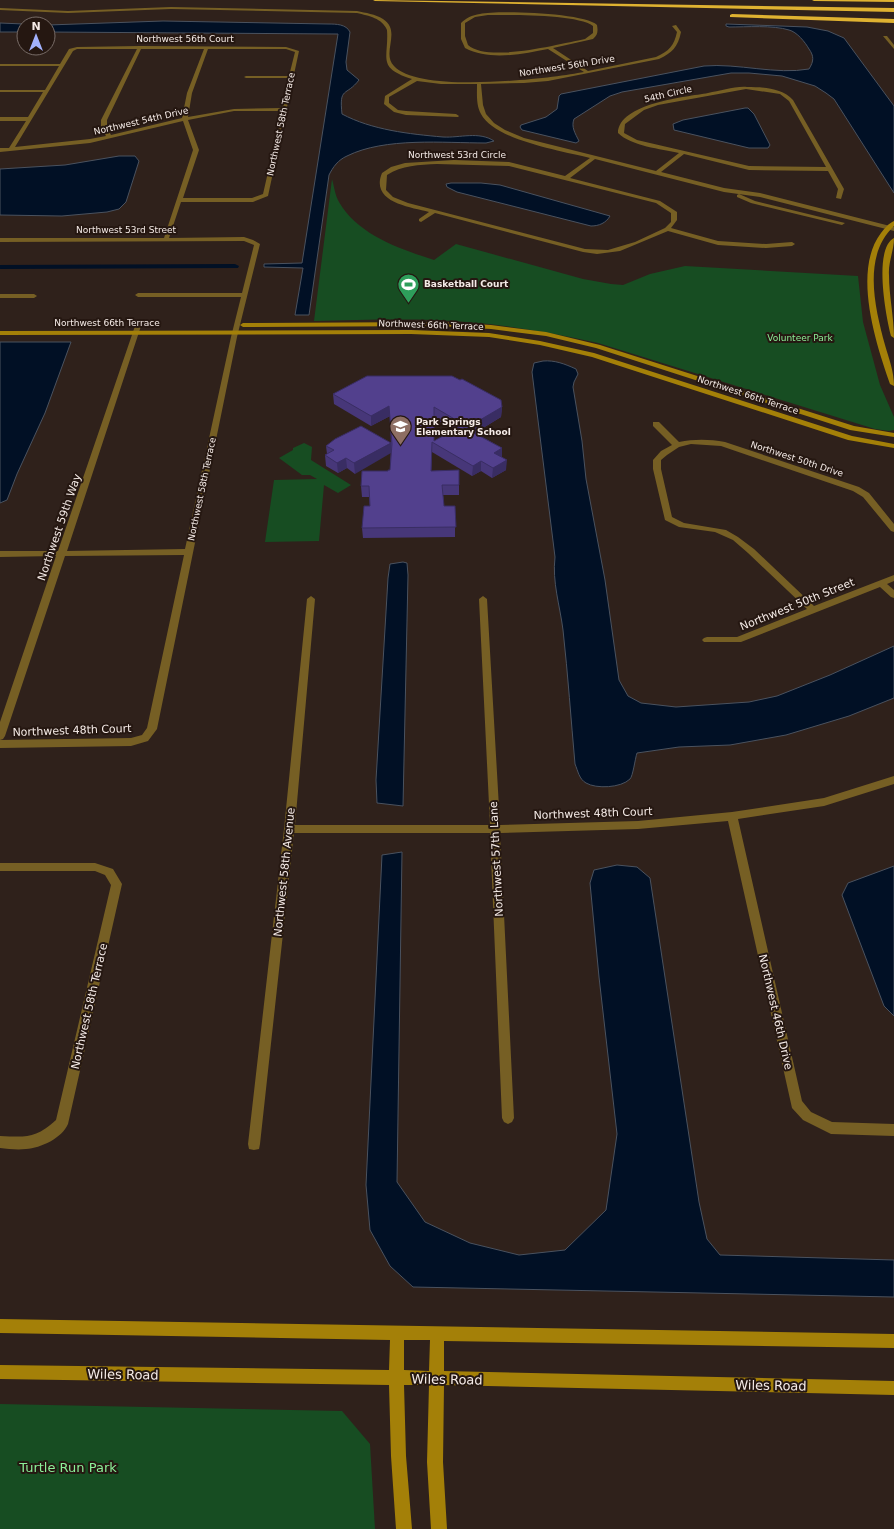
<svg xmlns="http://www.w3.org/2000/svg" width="894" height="1529" font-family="'DejaVu Sans',sans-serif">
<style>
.green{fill:#174d22}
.water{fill:#011025;stroke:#4a525f}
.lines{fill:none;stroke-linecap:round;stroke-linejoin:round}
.canal{fill:#011025;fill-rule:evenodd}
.street{fill:#765f24;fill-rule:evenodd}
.secondary{fill:#a48008;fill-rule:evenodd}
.highway{fill:#dfb231;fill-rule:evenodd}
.wall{fill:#473779;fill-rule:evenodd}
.shaded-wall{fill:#392d63}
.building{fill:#52408d;stroke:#392d63}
.labels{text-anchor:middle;stroke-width:4;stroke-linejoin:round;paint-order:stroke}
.far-street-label{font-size:9px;fill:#f5ebe7;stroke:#251711}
.far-poi-label{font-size:9px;font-weight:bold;fill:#f5ebe7;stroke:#251711;text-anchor:start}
.far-park-label{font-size:9px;fill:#8cf099;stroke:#251711}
.street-label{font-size:11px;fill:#f5ebe7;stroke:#251711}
.near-street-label{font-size:13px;fill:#f5ebe7;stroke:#251711}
.near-park-label{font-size:13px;fill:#8cf099;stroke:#251711}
</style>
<rect width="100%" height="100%" fill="#2f211b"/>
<g class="green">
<path d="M332,179C334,186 335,195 339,202C358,235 400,249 434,260L456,244L583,279L611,284L623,285L650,274L685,266L858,276L863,322L880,385L894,417V430L889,431L875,429L598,343C545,331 490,322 435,320C395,319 354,320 314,321Z"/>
<path d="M304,443L312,447L311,460L351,485L338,493L324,485L319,541L265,542L274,480L317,479L310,475H302L279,458L293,450V448Z"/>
<path d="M0,1404L342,1411L370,1444L375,1529H0Z"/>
</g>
<g class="water">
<path d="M163,21L328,24C336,24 346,24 350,32L346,62L347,70L359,80C346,97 339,86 342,114C372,130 409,134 443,137C460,138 479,131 494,141L486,143C444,143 385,137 347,156C338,160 333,167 329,175L309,315H295L303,268L264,267V264L302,263L338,34L48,32V25Z"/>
<path d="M0,23L24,24V32H0Z"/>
<path d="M726,24L807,27L828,31L844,38L894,106V193L834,99L826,93L815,86L782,76L749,73H731L622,92L610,96L574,119C571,127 575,133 579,141L576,143L522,130L520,127L521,125L546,117L557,109L559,96L561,94L704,66C738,63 776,75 809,69C814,61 814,56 809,49C805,42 797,32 789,30C773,25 746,27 729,27L726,26Z"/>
<path d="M745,108H748L754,114L770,145L768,148H749L674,130L673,124L683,120Z"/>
<path d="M119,156H135L139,161L126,202L119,209L107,212L62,216L0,215V169L65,165Z"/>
<path d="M451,183H481L500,185L610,216C606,223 599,226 591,226L457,192L447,187L446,184Z"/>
<path d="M0,342H71L45,413L17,474L7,500L0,503Z"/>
<path d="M543,361C555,360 565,364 576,369L578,374L574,382L573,387L582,441L586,479L605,580L619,680L628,696L641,703L676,707L749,702L777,696L830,675L894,646V698L849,716L786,735L730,745L679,747L637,753C635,759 633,776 630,779C621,788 596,789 586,783C579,779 578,771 575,764C571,720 568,675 563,630C560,606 552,582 555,557L532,372L534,363Z"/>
<path d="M403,562L407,563L408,575L403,806L377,803L376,780L388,578L390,564Z"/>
<path d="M402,852L397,1182L425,1222L470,1243L519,1255L565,1250L606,1210L617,1134L599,977L590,883L594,870L617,865L637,867L650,878L699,1202L707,1239L720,1255L894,1260V1297L413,1287L390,1266L370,1230L366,1185L382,855Z"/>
<path d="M894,866V1016L884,1006L842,895L848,883Z"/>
</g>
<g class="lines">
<path class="canal" d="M235,264L239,266L238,268L0,269V265Z"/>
<g class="street">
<path d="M171,7L357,11C366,13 375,14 383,19C402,31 381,53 394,66C419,94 547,79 584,72L548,49C522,54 490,61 465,48L461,39V23C466,18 472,15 480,14C498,10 585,13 597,25C598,31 598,35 593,39L553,48L588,71L656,57C669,51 674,46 677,32L672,26L676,25L681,32C678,47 672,53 659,59L548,81L524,83L481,84L483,105L486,114L494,123L505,130L524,138L656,171L679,153C661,149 631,146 618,133C619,103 686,97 708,93C720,91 735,86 747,87C763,87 782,88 793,100L844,189L841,199L836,198L838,189L828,171L749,170L684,154L661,172L724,188L760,193L894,227V231L760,197L724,192L595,159L570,178L660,201L677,212V220L671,228L718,241L766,244L792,242L795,244L792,246L766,248L718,245L668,231L620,251L597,254L583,252L435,213L421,222L419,221V219L429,212C409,207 370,202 382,173L391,167L405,163L454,160L509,162L565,176L590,158C562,151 494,140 481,114C476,105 477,94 477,84H441L417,81L389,97V103L398,110L406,111L456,114L459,116L458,117L406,115L394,112L384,104L385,96L412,79C376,68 389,58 387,30C382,18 369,16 357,13L171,9L68,13L0,10V8L68,11ZM488,15C508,15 578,14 593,26V33L585,39C559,44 488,63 468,45L465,36V23L475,17ZM746,89L780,94L789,101L826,167L749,166L637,140L624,133L625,124L644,110L658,105ZM437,164L509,166L656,203L671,213V222L665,228L635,242L608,250L585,249L408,203L393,197L386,190L387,175C402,165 419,165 437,164Z"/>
<path d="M883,36H887L894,45V49Z"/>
<path d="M140,46L286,47L299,51L268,196L253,202H181L169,238L244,237L253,240L260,244L237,337L157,729L148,741L131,746L0,748V740L131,738L142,735L147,728L184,555L65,556L5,736L3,739L0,740V722L56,556L0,557V551H58L135,326L138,324L141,326L67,551L185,549L231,337L241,297H138L135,295L138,293H242L254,245L244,241L0,242V238H164L193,150L183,121L90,143L0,152V148H9L26,121H0V117H28L43,92H0V90H45L59,66H0V64H60L69,49L77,47ZM77,49H137L101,120V128L106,136L90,139L15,147L73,51ZM141,49H204L187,93L182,118L111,135L107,128V120ZM208,49H286L295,52L289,76H246L244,77L246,78H289L282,108L234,109L188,117L192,93ZM234,111H282L263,194L252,198H183L199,150L188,120Z"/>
<path d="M739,194L755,201L845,223L842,225L751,203L737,197V195Z"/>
<path d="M0,294H34L37,296L34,298H0Z"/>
<path d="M653,422H659L679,442C694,439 709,439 725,442L859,487L869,493L894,524V532L891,531L863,497L853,491L721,446L691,444L679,447L667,455L661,460V469L672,517L684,523L726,530L738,537L754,549L814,606L894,575V581L887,584L894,590V598L891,597L880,587L741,642H704L702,640L704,638L707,637H737L807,609L748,553L733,540L715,532L679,527L665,520L653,469V460L661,451L672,445L653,426Z"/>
<path d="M311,596L315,599L295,825H490L479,599L483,596L487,599L500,825L638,821L732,812L824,798L894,776V784L824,806L738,819L802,1101L811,1112L832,1122L894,1124V1136L831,1134L803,1120L792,1108L728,821L638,829L500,833L514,1118L512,1122L508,1124L504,1122L502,1118L490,833H294L260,1144L259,1149L254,1150L249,1149L248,1144L284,829L307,599Z"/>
<path d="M0,863H95L113,869L122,884L68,1124C62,1138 41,1148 26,1149C18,1150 8,1149 0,1148V1136C26,1137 35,1139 56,1120L111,885L105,875L95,871H0Z"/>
</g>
<g class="secondary">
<path d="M894,221V226C862,256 875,308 885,345C889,359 894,371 894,386L890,384C876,344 852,271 881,233C884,229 889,223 894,221Z"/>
<path d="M894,238C894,251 888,262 889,275C889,296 894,317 894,338L891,336C886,317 873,249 894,238Z"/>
<path d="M439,322L491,325L546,332L600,345L854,426L894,433V437L850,430L596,348L546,336L491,329L439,326L243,327L240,325L243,323Z"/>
<path d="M411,330L489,333L540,341L594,353L852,436L894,444V448L848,440L592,357L540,345L489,337L411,334L0,335V331Z"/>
<path d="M0,1319L894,1334V1348L444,1341V1371L894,1381V1395L444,1385L443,1462L447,1529H431L427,1462L429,1385H404L406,1456L412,1529H396L391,1456L389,1385L0,1379V1365L389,1370L390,1340L0,1333ZM404,1340H430L429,1371L404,1370Z"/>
</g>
<g class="highway">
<path d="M373,0L894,8V12L375,1Z"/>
<path d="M812,0H894V2L814,1Z"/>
<path d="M732,14L894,19V23L730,17V15Z"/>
</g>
</g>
<g class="wall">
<path d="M333,394L502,407L501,417L475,433L502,448V457L506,470L492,478L481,471L472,476L432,452L431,471L459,470V495H443L444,506H455V537L363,538L362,528L370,506L369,497H362L361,486L390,470L391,446L390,416L371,426L334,404ZM434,418L454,430L434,441Z"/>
<path d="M361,426L355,474L347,468L338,473L326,466L325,455L327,454L326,446Z"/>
</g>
<g class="shaded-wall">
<path d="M389,406L390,416L371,426V416Z"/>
<path d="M502,407L501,417L468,437V427Z"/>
<path d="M432,442V452L431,481V471Z"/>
<path d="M391,443V453L355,474L354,463Z"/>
<path d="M502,448V459L494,453Z"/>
<path d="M346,458L347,468L338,473L337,463Z"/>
<path d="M507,460L506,470L492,478L493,468Z"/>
<path d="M481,461V471L472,476L473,466Z"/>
</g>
<g class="building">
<path d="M367,376H452L460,380L462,379L501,400L502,407L468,427L434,407V441L461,426L502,448L494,453L507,460L493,468L481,461L473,466L432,442L431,471L459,470V485H442L444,506H455L456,527L362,528L364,506H370L369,486H361L362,471H388V470H390L392,444L389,406L371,416L333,394Z"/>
<path d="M361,426L391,443L354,463L346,458L337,463L325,455L334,450L326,446L335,439Z"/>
</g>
<defs>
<symbol id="stadium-pin" viewBox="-11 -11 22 30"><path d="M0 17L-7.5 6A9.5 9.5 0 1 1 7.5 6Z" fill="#2e9e5b" stroke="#251711"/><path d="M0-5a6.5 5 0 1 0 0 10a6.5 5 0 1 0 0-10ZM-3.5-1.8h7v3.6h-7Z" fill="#fff"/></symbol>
<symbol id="school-pin" viewBox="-11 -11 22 30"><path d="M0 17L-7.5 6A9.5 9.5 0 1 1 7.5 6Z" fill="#8d6e63" stroke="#251711"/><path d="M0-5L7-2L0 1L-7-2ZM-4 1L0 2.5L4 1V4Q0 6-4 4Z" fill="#fff"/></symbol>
</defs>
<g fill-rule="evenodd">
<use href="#stadium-pin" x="396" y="272" width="25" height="34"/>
<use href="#school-pin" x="388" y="414" width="25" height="34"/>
</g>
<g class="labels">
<g class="far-street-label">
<text x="185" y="42">Northwest 56th Court</text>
<text transform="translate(567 66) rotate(-9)" y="3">Northwest 56th Drive</text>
<text transform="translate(668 94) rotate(-13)" y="3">54th Circle</text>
<text transform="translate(141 121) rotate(-13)" y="3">Northwest 54th Drive</text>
<text transform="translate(281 124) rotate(-78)" y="3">Northwest 58th Terrace</text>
<text x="457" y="158">Northwest 53rd Circle</text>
<text x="126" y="233">Northwest 53rd Street</text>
<text x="107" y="326">Northwest 66th Terrace</text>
<text transform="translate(431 325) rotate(2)" y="3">Northwest 66th Terrace</text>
<text transform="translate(748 395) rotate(18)" y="3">Northwest 66th Terrace</text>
<text transform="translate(797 459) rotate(18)" y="3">Northwest 50th Drive</text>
<text transform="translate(202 489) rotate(-78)" y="3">Northwest 58th Terrace</text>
</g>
<g class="far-poi-label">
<text x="424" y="287">Basketball Court</text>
<text x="416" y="425">Park Springs<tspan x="416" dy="10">Elementary School</tspan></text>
</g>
<g class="far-park-label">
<text x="800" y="341">Volunteer Park</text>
</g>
<g class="street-label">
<text transform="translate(59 527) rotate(-71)" y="4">Northwest 59th Way</text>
<text transform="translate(797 604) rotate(-22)" y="4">Northwest 50th Street</text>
<text transform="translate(72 730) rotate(-2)" y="4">Northwest 48th Court</text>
<text transform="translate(593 813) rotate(-2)" y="4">Northwest 48th Court</text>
<text transform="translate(496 859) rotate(-93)" y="4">Northwest 57th Lane</text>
<text transform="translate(284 872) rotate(-84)" y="4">Northwest 58th Avenue</text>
<text transform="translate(89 1006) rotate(-77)" y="4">Northwest 58th Terrace</text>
<text transform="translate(776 1012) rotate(77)" y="4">Northwest 46th Drive</text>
</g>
<g class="near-street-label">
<text transform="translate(123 1374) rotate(1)" y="5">Wiles Road</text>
<text transform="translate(447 1379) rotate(1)" y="5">Wiles Road</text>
<text transform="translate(771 1385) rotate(1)" y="5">Wiles Road</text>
</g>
<g class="near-park-label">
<text x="68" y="1472">Turtle Run Park</text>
</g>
</g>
<g transform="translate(36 36)"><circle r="19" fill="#251711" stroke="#786c67"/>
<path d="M0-3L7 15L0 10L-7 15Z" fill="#a3b2fd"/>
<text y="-6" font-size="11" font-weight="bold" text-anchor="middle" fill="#f5ebe7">N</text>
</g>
</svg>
